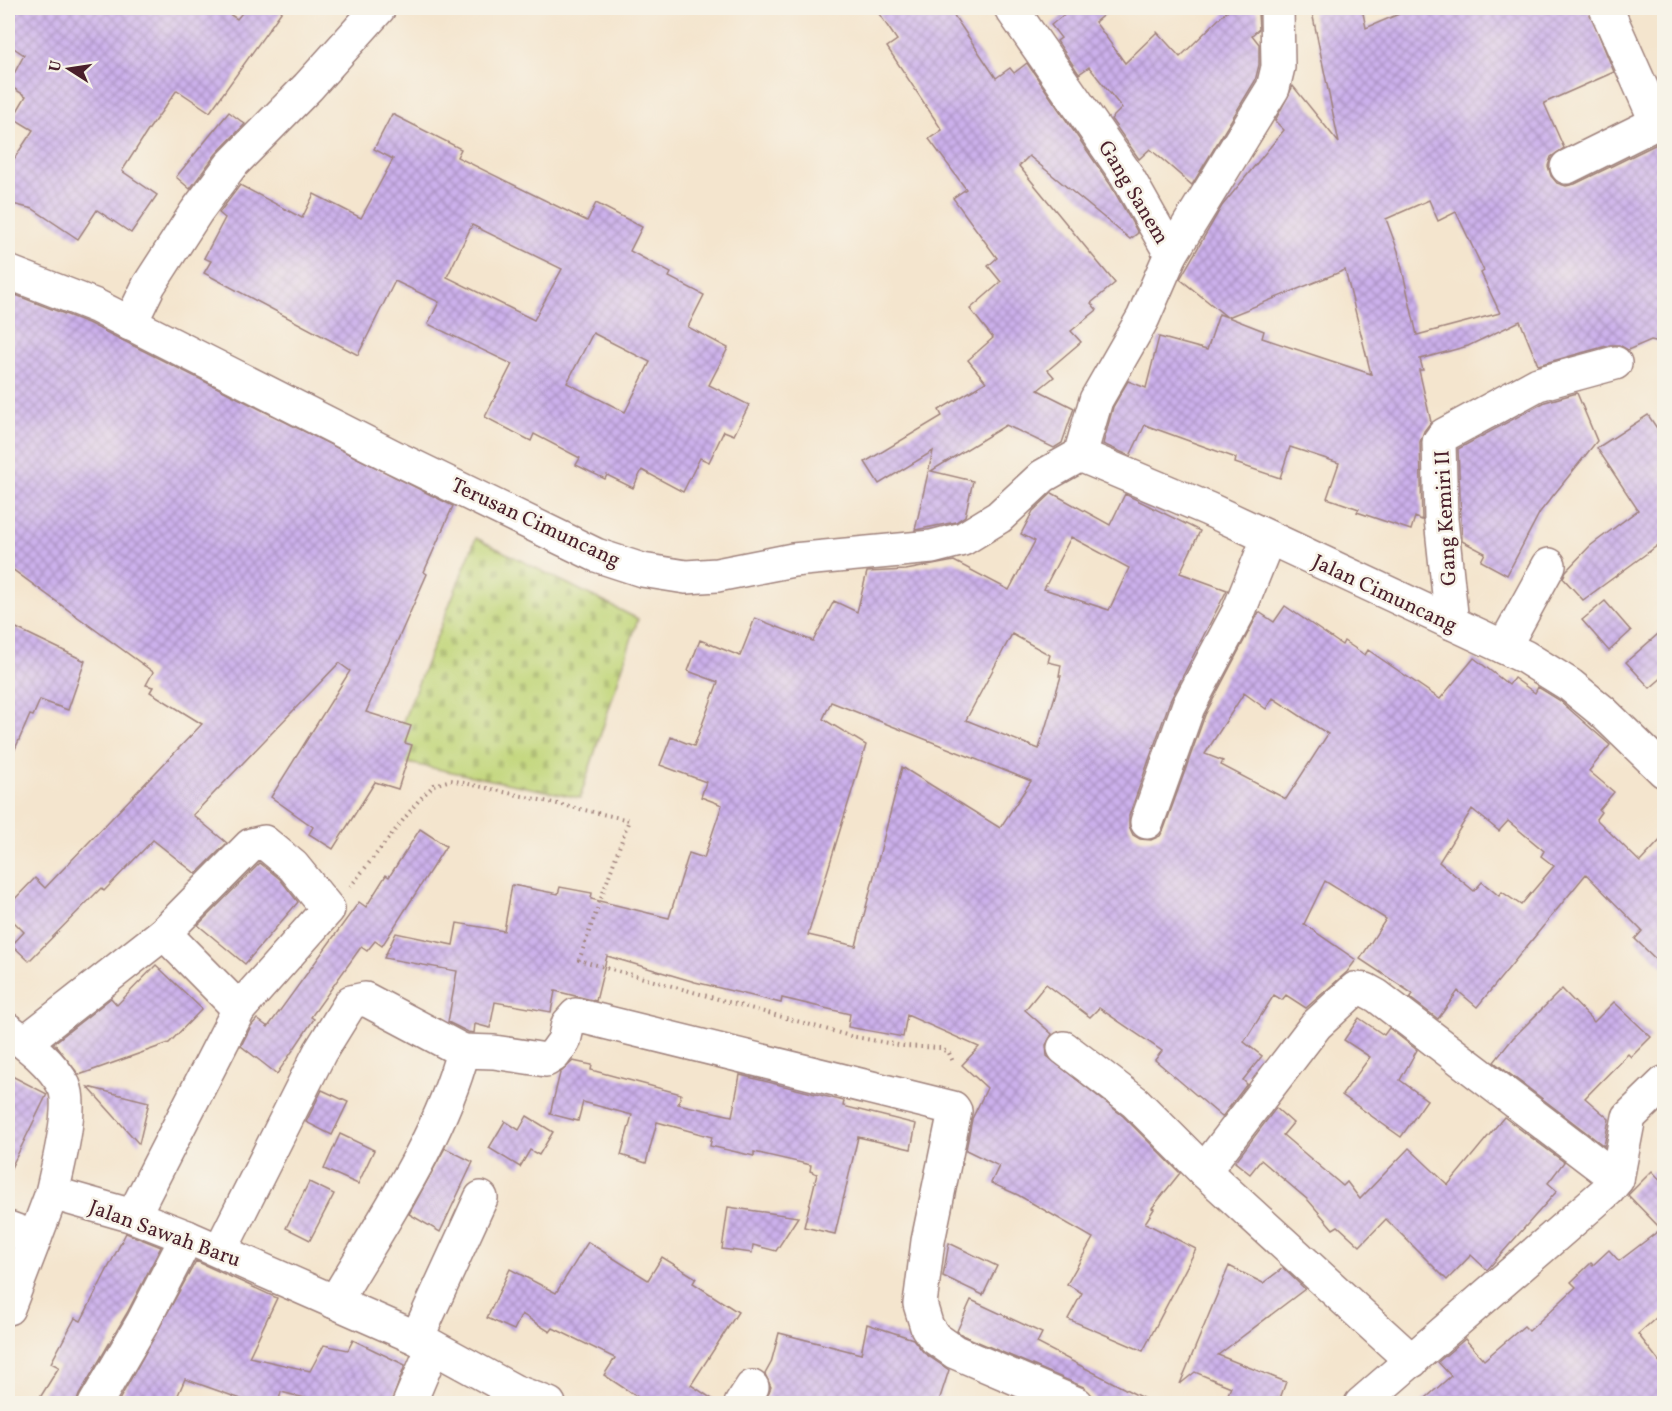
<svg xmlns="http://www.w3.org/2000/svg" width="1672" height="1411" font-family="Vollkorn,serif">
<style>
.cemetery{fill:url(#cemetery-stones);stroke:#867a52;stroke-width:1.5}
.building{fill:url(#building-cross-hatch);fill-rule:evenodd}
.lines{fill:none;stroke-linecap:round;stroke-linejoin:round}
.minor-casing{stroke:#9f827c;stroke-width:36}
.path{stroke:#9f827c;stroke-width:4;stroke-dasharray:1.5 4.5;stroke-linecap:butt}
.minor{stroke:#fff;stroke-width:33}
.labels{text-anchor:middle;stroke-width:5;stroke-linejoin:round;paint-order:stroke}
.street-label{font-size:21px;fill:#4a1f2b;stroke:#f7f3e8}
</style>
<defs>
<pattern id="cemetery-stones" width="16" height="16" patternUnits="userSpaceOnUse" patternTransform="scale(1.5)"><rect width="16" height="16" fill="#c1d679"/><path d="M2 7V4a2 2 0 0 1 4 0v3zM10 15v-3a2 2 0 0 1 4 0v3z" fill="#a7b769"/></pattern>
<pattern id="building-cross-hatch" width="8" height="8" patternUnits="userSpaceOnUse" patternTransform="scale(1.5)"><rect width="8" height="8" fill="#ccb1ec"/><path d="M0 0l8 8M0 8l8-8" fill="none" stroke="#a88fbf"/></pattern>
</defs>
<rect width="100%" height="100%" fill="#f7f3e8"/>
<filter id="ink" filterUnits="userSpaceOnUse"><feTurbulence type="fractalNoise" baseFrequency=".0167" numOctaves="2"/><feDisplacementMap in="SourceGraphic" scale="12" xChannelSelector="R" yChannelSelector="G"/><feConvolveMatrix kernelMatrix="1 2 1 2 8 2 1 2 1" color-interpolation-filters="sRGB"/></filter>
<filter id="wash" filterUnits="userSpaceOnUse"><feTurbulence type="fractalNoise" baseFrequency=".008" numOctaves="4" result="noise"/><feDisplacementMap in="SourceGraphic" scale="24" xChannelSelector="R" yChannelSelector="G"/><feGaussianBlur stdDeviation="1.35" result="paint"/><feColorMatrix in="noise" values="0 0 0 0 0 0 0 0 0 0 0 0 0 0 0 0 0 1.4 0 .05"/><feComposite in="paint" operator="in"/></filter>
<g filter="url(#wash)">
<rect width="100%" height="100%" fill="#f4e5ce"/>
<path class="cemetery" d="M476,538L638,619L580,798L388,759Z"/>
<g id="blocks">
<g class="building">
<path d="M18,8H220L237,19L246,8H284L210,112L177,90L149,129L122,171L157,195L131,233L97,210L78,239L33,209L8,203V168L33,130L13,118L26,96L8,85L24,55L8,44V24Z"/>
<path d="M875,8H949L996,78L1010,68L1014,73L1027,63L1110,184L1138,233L1130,239L1029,156L1019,166L1115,283L1091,303L1097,310L1071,331L1081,342L1048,370L1054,377L1038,390L1074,408L1062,443L1054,448L1006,425L931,471L973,481L965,516L956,522L915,530L933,451L879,484L865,462L942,416L939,410L986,382L968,360L993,338L970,309L1001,282L988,266L997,258L953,198L966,189L929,139L942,130L887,47L897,40Z"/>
<path d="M1072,8H1112L1095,22L1125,63L1157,32L1180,57L1230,8H1253L1258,13L1259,29L1252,35L1259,44V65L1255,81L1192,185L1150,149L1139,159L1111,119L1122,108L1089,67L1079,74L1057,41L1061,38L1051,25Z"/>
<path d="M1331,8H1362L1366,28L1413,8H1588L1614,72L1544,103L1564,148L1551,157L1548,166L1551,176L1557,183L1566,186L1575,184L1665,140V343L1651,340L1628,350L1619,345H1610L1538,365L1520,321L1468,346L1420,359L1423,370H1419L1431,422L1424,431L1420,442L1422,520L1415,517L1411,530L1357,512L1359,509L1327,498L1339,463L1290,447L1280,478L1235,463L1236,458L1145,425L1130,456L1103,444L1113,407L1128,381L1146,388L1159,337L1207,350L1219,314L1227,317L1180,279L1222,206L1284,130L1275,121L1293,86L1339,143L1312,12ZM1429,200L1438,221L1456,212L1484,271L1481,273L1500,313L1417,335L1398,251L1386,219ZM1345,270L1371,374L1262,338L1264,331L1228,317Z"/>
<path d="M229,112L245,124L216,154L190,189L176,177Z"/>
<path d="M392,114L461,149L457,157L587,221L596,203L642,227L630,251L671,273L669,277L704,295L688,327L728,348L709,385L749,405L734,435L724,431L709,462L700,458L683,492L642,470L633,488L607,475L605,479L576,465L580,458L534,434L531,441L485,417L512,364L428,324L439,302L395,281L358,355L204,273L211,261L204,258L225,218L219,213L240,185L302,218L314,194L361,218L393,159L374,149ZM472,225L562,269L534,320L447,277ZM593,333L650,362L625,412L567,383Z"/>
<path d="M8,292L88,323L453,506L424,572L427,574L366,712L411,726L405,743L412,745L398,789L375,782L333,849L309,834L313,827L271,797L350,671L339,663L193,815L227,843L196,874L153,840L104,891L101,888L29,961L12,945L24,932L8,916V906L35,878L45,888L202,724L150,692L153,687L146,685L153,672L8,566Z"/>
<path d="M1577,393L1597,441L1540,512L1507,575L1481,561L1485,553L1462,541L1458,449L1545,402Z"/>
<path d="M1648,415L1665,440V549L1661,543L1583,600L1563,578L1566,571L1590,546L1638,510L1597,448Z"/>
<path d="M1052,493L1110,525L1125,494L1200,531L1180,573L1227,590L1170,701L1129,816V826L1133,835L1140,839L1151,840L1160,836L1164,829L1205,715L1259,612L1274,622L1285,606L1342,645L1344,641L1365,655L1368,650L1440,699L1474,658L1509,685L1514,678L1535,693L1538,687L1559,700L1610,745L1589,771L1614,792L1599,810L1601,812L1596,819L1640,862L1665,835V968L1635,939L1642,931L1586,874L1477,1007L1458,991L1438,1019L1410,998L1413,994L1360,959L1386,919L1325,881L1304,924L1356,960L1347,972L1306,1008L1286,995L1282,1000L1274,995L1244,1042L1262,1056L1243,1080L1247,1084L1222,1117L1155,1060L1162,1051L1099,1008L1090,1017L1046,984L1025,1010L1052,1034L1046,1045L1047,1056L1123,1116L1180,1173L1152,1208L1154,1209L1145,1223L1196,1249L1143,1351L1068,1319L1082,1293L1067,1284L1093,1238L1018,1195L991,1183L999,1166L966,1150L972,1119L987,1088L962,1065L979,1047L907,1015L903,1037L848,1027L850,1014L782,998L781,1003L695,982L607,956L596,1001L555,991L551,1012L495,1002L490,1028L475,1024L474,1033L468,1032L448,1022L457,971L384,958L396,933L453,945L457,923L504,931L512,885L558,894L560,887L592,893L591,899L669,918L689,853L704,858L722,805L701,797L706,782L660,765L671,737L694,746L718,682L688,671L700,640L740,656L755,618L813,641L834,601L857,612L867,572L906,570L954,561L1009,590L1035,541L1021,534L1033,511ZM1071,537L1129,568L1109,610L1044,589ZM1012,634L1050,655L1048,662L1061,665L1059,676H1061L1039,749L966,720ZM1244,693L1266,709L1273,698L1328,734L1286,799L1221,765L1223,761L1205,754ZM831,702L1031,781L1000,828L902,767L856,946L808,935L866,745L823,719ZM1472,809L1499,831L1508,821L1544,851L1541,856L1554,866L1521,905L1502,892L1499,896L1482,882L1474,891L1439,862Z"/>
<path d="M1605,601L1631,631L1609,651L1582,620Z"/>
<path d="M8,624L85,661L68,710L40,700L33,716L30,715L8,765Z"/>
<path d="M1665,628V675L1650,688L1626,662Z"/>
<path d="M420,829L446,846L382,946L375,941L367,951L361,947L311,1017L314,1019L277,1074L241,1046L251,1026L257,1019L268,1027L359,902L366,907L386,875L389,877Z"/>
<path d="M260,863L280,879L298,902L245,964L198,925Z"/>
<path d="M156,965L202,1009L169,1043L79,1075L54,1043L111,998L117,1005Z"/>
<path d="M1562,989L1594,1022L1614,1002L1651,1037L1631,1057L1628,1054L1585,1098L1609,1119L1604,1146L1494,1062L1513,1038Z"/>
<path d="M1359,1018L1384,1035L1389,1028L1417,1050L1400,1080L1427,1100L1401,1137L1342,1095L1370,1057L1344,1040Z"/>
<path d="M573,1061L592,1065L591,1070L681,1094L678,1104L732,1116L740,1075L844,1101L843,1106L916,1124L911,1149L858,1137L835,1234L804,1227L817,1174L810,1171L811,1165L754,1152V1156L710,1146L712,1137L657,1122L646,1163L621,1155L632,1115L583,1102L578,1121L550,1114L560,1073Z"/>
<path d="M8,1074L47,1094L8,1174Z"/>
<path d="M88,1087L149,1102L139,1144Z"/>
<path d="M322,1090L348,1102L332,1135L306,1122Z"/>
<path d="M1276,1108L1293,1123L1283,1135L1343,1186L1347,1182L1360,1199L1409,1148L1448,1185L1504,1117L1564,1162L1548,1183L1557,1191L1487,1270L1471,1255L1447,1280L1386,1219L1360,1246L1338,1226L1333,1229L1308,1200L1261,1160L1250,1174L1235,1162Z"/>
<path d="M527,1116L553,1132L539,1155L530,1150L520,1167L489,1148L505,1121L519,1130Z"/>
<path d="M340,1134L374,1150L358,1184L324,1169Z"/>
<path d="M445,1148L473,1162L440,1232L409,1214Z"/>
<path d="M1652,1171L1665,1185V1310L1638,1334L1665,1369V1404H1419L1451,1376L1438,1362L1465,1339L1484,1360L1524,1326L1529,1331L1576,1287L1571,1282L1591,1263L1593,1265L1609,1250L1619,1261L1661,1229L1628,1195Z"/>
<path d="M309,1182L334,1194L310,1240L286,1228Z"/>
<path d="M728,1207L798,1217L776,1251L753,1245L752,1253L722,1249Z"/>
<path d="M126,1233L161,1247L127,1313L79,1395L76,1404H36L59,1367L51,1363L75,1318L81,1321Z"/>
<path d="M588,1242L648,1280L662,1257L696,1278L693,1283L738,1312L691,1385L720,1404H648L604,1375L615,1358L553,1328L550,1332L522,1314L514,1330L487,1318L510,1269L556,1293Z"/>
<path d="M949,1243L997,1266L983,1295L943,1276Z"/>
<path d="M196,1261L277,1298L249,1357L310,1371L324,1345L348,1350L353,1340L405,1365L391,1404H328L281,1392L278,1404H255L185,1379L174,1404H117Z"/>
<path d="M1229,1266L1263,1283L1283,1268L1305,1289L1218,1355L1286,1382L1278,1404H1224L1231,1387L1195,1372L1180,1384Z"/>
<path d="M971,1300L1042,1333L1037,1343L1154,1404H1099L1084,1387L964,1336L957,1331Z"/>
<path d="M867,1324L913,1339L924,1353L949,1370L938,1404H764L771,1387L765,1374L771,1363L779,1333L861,1354Z"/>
</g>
</g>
</g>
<g filter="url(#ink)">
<use href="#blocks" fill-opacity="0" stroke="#9f827c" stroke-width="1.5"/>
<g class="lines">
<defs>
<g id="minor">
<path d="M1011,8L1126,174L1171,254L1143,318L1096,400L1080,455"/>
<path d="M1606,8L1657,123"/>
<path d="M1567,167L1664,119"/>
<path d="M1171,254L1273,88L1278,67L1277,8"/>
<path d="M8,272L96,306L394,457L596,555L642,570L686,577L717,575L793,560L932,547L963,539L999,517L1043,476L1080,455"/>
<path d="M130,324L149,285L196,212L231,165L308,87L379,8"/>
<path d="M1080,455L1208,509L1525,657L1570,685L1603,712L1664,771"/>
<path d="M1452,623L1441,519L1439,442L1444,435L1538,384L1615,363"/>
<path d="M1504,647L1549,565"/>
<path d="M1147,822L1188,707L1239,611L1268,539"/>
<path d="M164,933L239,1009"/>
<path d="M8,1030C28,1045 52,1063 64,1086C74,1107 57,1170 52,1193L133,1216L187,1237L417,1338L514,1391L549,1404"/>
<path d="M25,1042L164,933L251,845L264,842L293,866L328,909L239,1009L133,1216"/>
<path d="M1064,1048L1135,1102L1204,1171L1412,1361"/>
<path d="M463,1051L494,1052L546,1060L554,1055L564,1041L568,1024L576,1015L953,1108L955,1111L928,1241L920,1304L927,1327L935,1338L955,1352L1077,1404"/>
<path d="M1204,1171L1316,1025L1355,989L1366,990L1377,996L1617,1179"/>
<path d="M8,1228L35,1238L52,1193"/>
<path d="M220,1251L320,1052L351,1002L365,999L463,1051C441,1137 380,1225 335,1302"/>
<path d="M8,1308L35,1238"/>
<path d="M417,1338L481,1198"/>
<path d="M95,1404L143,1322L187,1237"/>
<path d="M409,1404L433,1347"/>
<path d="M741,1404L752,1387"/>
<path d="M1361,1404L1608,1190L1617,1179L1629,1117L1664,1083"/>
</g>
</defs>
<use href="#minor" class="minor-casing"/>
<path class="path" d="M350,887L419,800L434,785L451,780L629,820L579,960L850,1036L904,1046L940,1048L949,1053L954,1064"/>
<use href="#minor" class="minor"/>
</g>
</g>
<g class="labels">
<g class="street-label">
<text transform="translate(1134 192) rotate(59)" y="7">Gang Sanem</text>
<text transform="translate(1445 518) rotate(-93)" y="7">Gang Kemiri II</text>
<text transform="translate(536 522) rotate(25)" y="7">Terusan Cimuncang</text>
<text transform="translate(1385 593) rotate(25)" y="7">Jalan Cimuncang</text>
<text transform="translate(165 1233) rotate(20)" y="7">Jalan Sawah Baru</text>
</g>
</g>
<rect width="1672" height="1411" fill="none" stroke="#f7f3e8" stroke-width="30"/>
<g transform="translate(69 69) rotate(282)" stroke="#f7f3e8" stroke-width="4.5" paint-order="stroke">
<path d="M0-4.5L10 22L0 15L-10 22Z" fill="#4a1f2b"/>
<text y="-9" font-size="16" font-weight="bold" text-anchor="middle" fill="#4a1f2b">U</text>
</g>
</svg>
